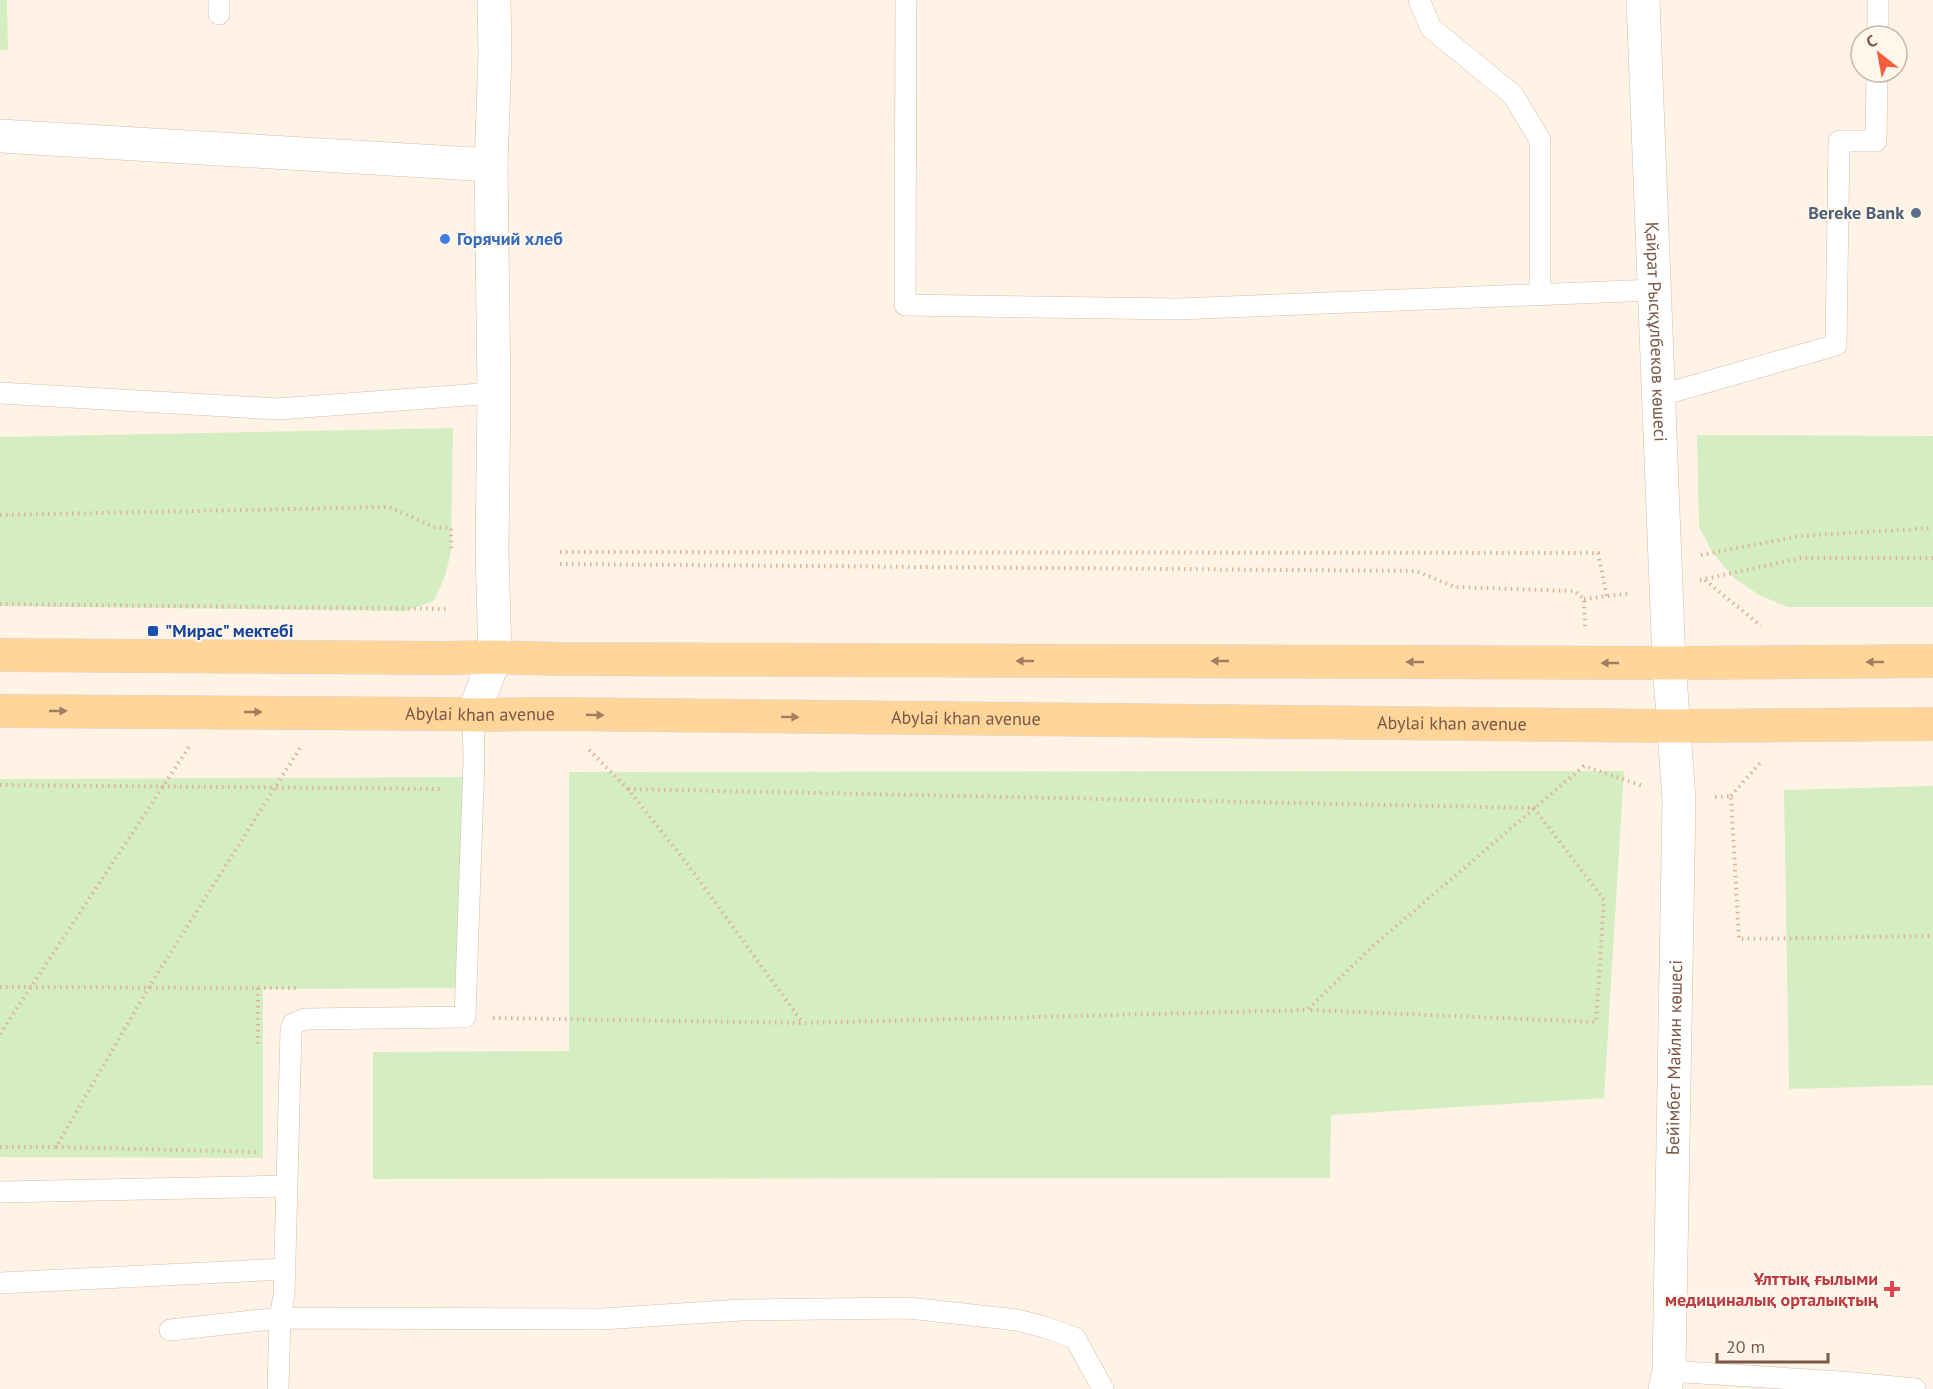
<svg xmlns="http://www.w3.org/2000/svg" width="1933" height="1389" font-family="'PT Sans',sans-serif">
<style>
.green{fill:#d5eec1}
.lines{fill:none;stroke-linecap:round;stroke-linejoin:round}
.lane-casing{stroke:#d4bcab;stroke-width:22}
.street-casing{stroke:#d4bcab;stroke-width:34}
.secondary-casing{stroke:#d7bba8;stroke-width:34}
.primary-casing{stroke:#dcd3cf;stroke-width:34}
.path{stroke:#dcb29b;stroke-width:4;stroke-dasharray:1.5 4.5;stroke-linecap:butt}
.lane{stroke:#fff;stroke-width:21}
.street{stroke:#fff;stroke-width:33}
.secondary{stroke:#fff;stroke-width:33}
.primary{stroke:#ffd59a;stroke-width:33}
.oneway{fill:#a27d5f}
.service-dot{fill:#5c6f8a;stroke:#fff7ec;stroke-width:2}
.shop-dot{fill:#3f7fe0;stroke:#fff7ec;stroke-width:2}
.transit-dot{fill:#1a4fb4;stroke:#fff7ec;stroke-width:2}
.health-dot{fill:#e0444e;stroke:#fff7ec;stroke-width:2}
.labels{text-anchor:middle;stroke-width:4.5;stroke-linejoin:round;paint-order:stroke}
.service-label{font-size:18px;font-weight:bold;fill:#4e5e75;stroke:#fff7ec;text-anchor:end}
.shop-label{font-size:18px;font-weight:bold;fill:#366cbe;stroke:#fff7ec;text-anchor:start}
.street-label{font-size:18px;fill:#7a5746;stroke:#fff7ec}
.transit-label{font-size:18px;font-weight:bold;fill:#164399;stroke:#fff7ec;text-anchor:start}
.health-label{font-size:18px;font-weight:bold;fill:#be3a42;stroke:#fff7ec;text-anchor:end}
</style>
<rect width="100%" height="100%" fill="#fef3e4"/>
<g class="green">
<path d="M0,0H7L8,50H0Z"/>
<path d="M453,428L451,552L445,576L434,601L405,611L0,606V437Z"/>
<path d="M1697,435L1933,436V607H1788L1759,595L1734,578L1712,552L1699,526Z"/>
<path d="M1624,771L1604,1098L1331,1115L1330,1178L373,1179V1052L569,1051V772Z"/>
<path d="M471,777V988L263,989V1158L0,1157V779Z"/>
<path d="M1933,786V1085L1789,1089L1784,790Z"/>
</g>
<g class="lines">
<defs>
<g id="lane">
<path d="M906,0L905,305L1178,309L1654,290"/>
<path d="M1419,0L1431,28L1513,95L1540,140V294"/>
<path d="M219,14V0"/>
<path d="M1878,36V0"/>
<path d="M0,393L278,409L494,393"/>
<path d="M1658,396L1836,345L1839,141H1876L1877,72"/>
<path d="M0,1192L287,1186"/>
<path d="M0,1283L285,1269"/>
<path d="M170,1330L280,1318L284,1295L291,1030L293,1024L305,1019L465,1017L474,760L473,715"/>
<path d="M1669,1371L1841,1382L1915,1389"/>
<path d="M278,1389L280,1318L602,1319L741,1310L909,1308L1017,1320L1044,1327L1075,1338L1103,1389"/>
</g>
<g id="street">
<path id="s1" d="M1643,0L1669,663"/>
<path d="M0,136L491,165"/>
<path d="M473,715L495,657L492,551L494,393L491,165L495,55L494,0"/>
</g>
<g id="secondary">
<path id="s2" d="M1665,1389L1669,1371L1679,799L1669,663"/>
</g>
<g id="primary">
<path d="M0,655L444,658L495,657L559,659L1669,663L1933,661"/>
<path id="s3" d="M0,711L450,714L473,715L553,714L1673,726L1933,724"/>
</g>
</defs>
<use href="#lane" class="lane-casing"/>
<use href="#street" class="street-casing"/>
<use href="#secondary" class="secondary-casing"/>
<use href="#primary" class="primary-casing"/>
<g class="path">
<path d="M0,515L389,507L434,527L451,528V552"/>
<path d="M560,552L1598,553L1607,597"/>
<path d="M1701,555L1800,536L1933,528"/>
<path d="M560,564L1416,571L1455,587L1575,591L1584,599L1585,629"/>
<path d="M1700,580L1801,558H1933"/>
<path d="M1705,580L1761,626"/>
<path d="M1584,599L1631,593"/>
<path d="M0,604L447,609"/>
<path d="M589,750L628,789L688,865L802,1022"/>
<path d="M0,785L443,789"/>
<path d="M628,789L1534,808L1604,900L1596,1022L1308,1010"/>
<path d="M1731,796L1760,763V759"/>
<path d="M1715,797L1731,796L1739,939L1933,936"/>
<path d="M0,987L299,988"/>
<path d="M258,988V1045"/>
<path d="M493,1018L803,1023L1307,1010L1374,945L1584,766L1643,786"/>
<path d="M0,1034L189,747"/>
<path d="M0,1147H56L149,987L300,748"/>
<path d="M56,1147L259,1152"/>
</g>
<use href="#lane" class="lane"/>
<use href="#street" class="street"/>
<use href="#secondary" class="secondary"/>
<use href="#primary" class="primary"/>
</g>
<defs><path id="oneway-solid" d="M-6-.8H1V-3.2L6.5 0L1 3.2V.8H-6Z" transform="scale(1.5)"/></defs>
<g class="oneway">
<use href="#oneway-solid" transform="translate(1025 661) rotate(-180)"/>
<use href="#oneway-solid" transform="translate(1220 661) rotate(-180)"/>
<use href="#oneway-solid" transform="translate(1415 662) rotate(-180)"/>
<use href="#oneway-solid" transform="translate(1875 662) rotate(180)"/>
<use href="#oneway-solid" transform="translate(1610 663) rotate(-180)"/>
<use href="#oneway-solid" transform="translate(58 711)"/>
<use href="#oneway-solid" transform="translate(253 712)"/>
<use href="#oneway-solid" transform="translate(595 715) rotate(1)"/>
<use href="#oneway-solid" transform="translate(790 717) rotate(1)"/>
</g>
<circle class="service-dot" cx="1916" cy="213" r="6"/>
<circle class="shop-dot" cx="445" cy="239" r="6"/>
<rect class="transit-dot" x="147" y="625" width="12" height="12" rx="3"/>
<path class="health-dot" d="M1889 1280h6v6h6v6h-6v6h-6v-6h-6v-6h6z"/>
<g class="labels">
<g class="service-label">
<text x="1904" y="219">Bereke Bank</text>
</g>
<g class="shop-label">
<text x="457" y="245">Горячий хлеб</text>
</g>
<g class="street-label">
<text dy="6" stroke="none"><textPath href="#s1" startOffset="332">Қайрат Рысқұлбеков көшесі</textPath></text>
<text dy="6" stroke="none"><textPath href="#s3" startOffset="480">Abylai khan avenue</textPath></text>
<text dy="6" stroke="none"><textPath href="#s3" startOffset="966">Abylai khan avenue</textPath></text>
<text dy="6" stroke="none"><textPath href="#s3" startOffset="1452">Abylai khan avenue</textPath></text>
<text dy="6" stroke="none"><textPath href="#s2" startOffset="332">Бейімбет Майлин көшесі</textPath></text>
</g>
<g class="transit-label">
<text x="165" y="637">"Мирас" мектебі</text>
</g>
<g class="health-label">
<text x="1878" y="1285">Ұлттық ғылыми<tspan x="1878" dy="21">медициналық орталықтың</tspan></text>
</g>
</g>
<g transform="translate(1879 54) rotate(329)"><circle r="28" fill="#fff7ec" stroke="#cab7aa" stroke-width="1.5"/>
<path d="M0-4.5L10 22L0 15L-10 22Z" fill="#f45e3d"/>
<text y="-9" font-size="16" font-weight="bold" text-anchor="middle" fill="#7a5746">С</text>
</g>
<path d="M1717 1353v9h111v-9" fill="none" stroke="#7a5746" stroke-width="3"/>
<text x="1726" y="1353" font-size="18" fill="#7a5746" stroke="#fff7ec" stroke-width="4.5" paint-order="stroke">20 m</text>
</svg>
